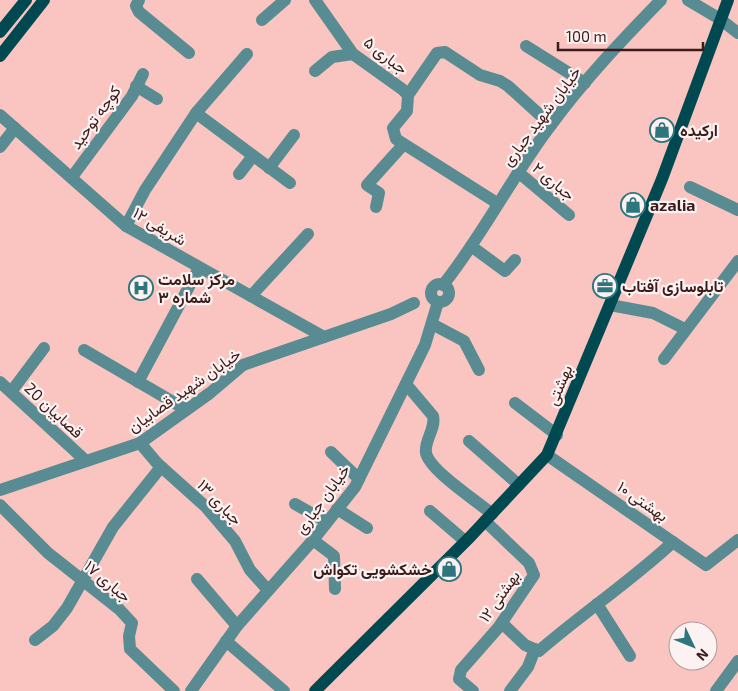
<svg xmlns="http://www.w3.org/2000/svg" width="738" height="691" font-family="'Exo 2',Vazirmatn,sans-serif">
<style>
.lines{fill:none;stroke-linecap:round;stroke-linejoin:round}
.minor{stroke:#588c92;stroke-width:12}
.major{stroke:#004950;stroke-width:12}
.labels{text-anchor:middle;stroke-width:4.5;stroke-linejoin:round;paint-order:stroke}
.street-label{font-size:16px;fill:#3c1c1a;stroke:#fcf2f1}
.poi-label{font-size:16px;font-weight:bold;fill:#3c1c1a;stroke:#fcf2f1;text-anchor:start}
</style>
<rect width="100%" height="100%" fill="#fac5c0"/>
<g class="lines">
<g class="minor">
<path d="M139,0L136,6L139,12L189,53"/>
<path d="M315,0L353,54L402,89L408,95L407,111L393,128L396,139L497,203"/>
<path d="M688,0L720,19L738,33"/>
<path d="M262,20L285,0"/>
<path d="M526,46L585,83"/>
<path d="M315,71L332,57L353,54"/>
<path d="M136,86L157,99"/>
<path d="M408,95L437,53L445,52L480,75L500,81L508,86L551,125"/>
<path d="M196,113L290,183"/>
<path d="M0,115L126,226L324,337"/>
<path d="M0,147L15,128"/>
<path d="M269,168L294,135"/>
<path d="M518,172L569,215"/>
<path d="M239,174L253,156"/>
<path d="M72,177L132,96L143,74"/>
<path d="M690,187L738,210"/>
<path d="M376,207L379,193L367,185L403,145"/>
<path d="M126,226L145,190L196,113L247,54"/>
<path d="M471,246L505,271L515,260"/>
<circle cx="440" cy="293" r="9"/>
<path d="M443,285C483,235 512,176 551,125C584,80 622,40 661,0"/>
<path d="M251,296L308,234"/>
<path d="M610,305L653,313L685,329"/>
<path d="M432,324L464,341L479,370"/>
<path d="M84,350L185,409"/>
<path d="M664,359L738,261"/>
<path d="M0,382L86,461"/>
<path d="M138,382L199,268"/>
<path d="M406,384L433,416C436,429 424,440 426,453C430,471 477,501 492,514"/>
<path d="M11,392L44,348"/>
<path d="M515,403L557,435"/>
<path d="M469,441L519,485"/>
<path d="M140,443L157,463L206,507L235,541L250,570L268,590"/>
<path d="M331,452L359,479"/>
<path d="M547,455L706,565L738,540"/>
<path d="M0,490L140,443L210,393L243,365L391,314L414,303"/>
<path d="M295,504L327,522"/>
<path d="M0,505L48,553L119,609L132,623L129,636L130,649L174,691"/>
<path d="M337,509L367,528"/>
<path d="M430,511L465,541"/>
<path d="M313,540L334,556L335,589"/>
<path d="M197,579L237,626"/>
<path d="M597,604L630,656"/>
<path d="M502,623L525,645L539,651C583,613 631,581 673,542"/>
<path d="M35,640L53,626L67,608L113,527L161,467"/>
<path d="M226,641L284,691"/>
<path d="M191,691L237,626L313,540L355,487L425,345L438,302"/>
<path d="M473,691L459,679L461,670L498,628L534,575L529,563L485,521"/>
<path d="M510,691L528,667L535,649"/>
<path d="M716,691L738,661"/>
</g>
<g class="major">
<path d="M0,32L26,0"/>
<path d="M0,56L44,0"/>
<path d="M315,691L470,537L547,455L662,179L728,0"/>
</g>
</g>
<defs>
<symbol id="shop-ring" viewBox="-11 -11 22 22"><circle r="9.5" fill="#fcf2f1" stroke="#2d767e" stroke-width="1.5"/><path d="M-5-2.5h2.3a2.7 3.5 0 0 1 5.4 0H5L5.5 6h-11ZM-1.5-2.5h3a1.5 2.3 0 0 0-3 0Z" fill="#2d767e"/></symbol>
<symbol id="office-ring" viewBox="-11 -11 22 22"><circle r="9.5" fill="#fcf2f1" stroke="#2d767e" stroke-width="1.5"/><path d="M-6-3h4V-5.5h4V-3h4V5H-6ZM-1-4.5V-3h2v-1.5ZM-6 0V1H6V0Z" fill="#2d767e"/></symbol>
<symbol id="hospital-ring" viewBox="-11 -11 22 22"><circle r="9.5" fill="#fcf2f1" stroke="#2d767e" stroke-width="1.5"/><path d="M-5-5h3v3.5h4V-5h3V5h-3V1.5h-4V5h-3Z" fill="#2d767e"/></symbol>
</defs>
<g fill-rule="evenodd">
<use href="#shop-ring" x="648" y="116" width="28" height="28"/>
<use href="#shop-ring" x="619" y="191" width="28" height="28"/>
<use href="#office-ring" x="591" y="272" width="28" height="28"/>
<use href="#hospital-ring" x="127" y="274" width="28" height="28"/>
<use href="#shop-ring" x="435" y="555" width="28" height="28"/>
</g>
<g class="labels">
<g class="street-label">
<text transform="translate(386 55) rotate(38)" y="6">جباری ۵</text>
<text transform="translate(541 116) rotate(-53)" y="6">خیابان شهید جباری</text>
<text transform="translate(95 117) rotate(-54)" y="6">کوچه توحید</text>
<text transform="translate(554 181) rotate(40)" y="6">جباری ۲</text>
<text transform="translate(160 226) rotate(31)" y="6">شریفی ۱۲</text>
<text transform="translate(559 385) rotate(-67)" y="6">بهشتی</text>
<text transform="translate(184 390) rotate(-35)" y="6">خیابان شهید قصابیان</text>
<text transform="translate(54 410) rotate(43)" y="6">قصابیان 20</text>
<text transform="translate(322 499) rotate(-54)" y="6">خیابان جباری</text>
<text transform="translate(643 501) rotate(35)" y="6">بهشتی ۱۰</text>
<text transform="translate(220 502) rotate(46)" y="6">جباری ۱۳</text>
<text transform="translate(108 581) rotate(40)" y="6">جباری ۱۷</text>
<text transform="translate(499 596) rotate(-55)" y="6">بهشتی ۱۲</text>
</g>
<g class="poi-label">
<text x="680" y="136">ارکیده</text>
<text x="650" y="211">azalia</text>
<text x="158" y="285">مرکز سلامت<tspan x="158" dy="18">شماره ۳</tspan></text>
<text x="622" y="292">تابلوسازی آفتاب</text>
<text x="432" y="575" text-anchor="end">خشکشویی تکواش</text>
</g>
</g>
<g transform="translate(693 646) rotate(133)"><circle r="24" fill="#fcf2f1" stroke="#af9c9b"/>
<path d="M0-4L9 19L0 12L-9 19Z" fill="#2d767e"/>
<text y="-8" font-size="14" font-weight="bold" text-anchor="middle" fill="#3c1c1a">N</text>
</g>
<path d="M558 42v8h145v-8" fill="none" stroke="#3c1c1a" stroke-width="2.5"/>
<text x="566" y="42" font-size="15" fill="#3c1c1a" stroke="#fcf2f1" stroke-width="4" paint-order="stroke">100 m</text>
</svg>
